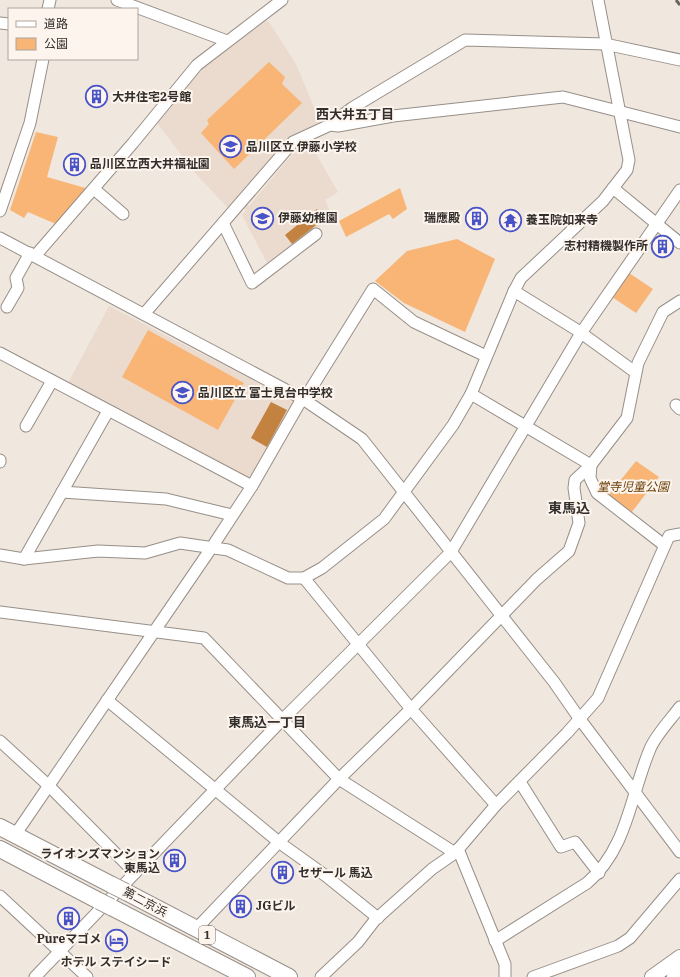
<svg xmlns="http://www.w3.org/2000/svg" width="680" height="977" font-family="'IBM Plex Serif','Noto Sans JP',serif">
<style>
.built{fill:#eadbce}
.green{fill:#f8b576}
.water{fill:#c3823f}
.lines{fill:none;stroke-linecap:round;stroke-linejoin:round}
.minor-casing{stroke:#978f88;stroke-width:13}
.major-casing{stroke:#978f88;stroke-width:16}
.highway-casing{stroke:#978f88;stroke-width:18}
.minor{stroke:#fff;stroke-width:11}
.major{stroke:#fff;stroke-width:14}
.highway{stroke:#fff;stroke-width:16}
.rail{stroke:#6b6561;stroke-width:3;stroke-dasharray:7 7;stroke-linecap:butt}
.highway-bridge-casing{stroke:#978f88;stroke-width:18;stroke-linecap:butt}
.highway-bridge{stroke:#fff;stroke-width:16}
.labels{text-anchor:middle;stroke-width:4;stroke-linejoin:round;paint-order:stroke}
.shield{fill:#fdf5ed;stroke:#6f6a65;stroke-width:1}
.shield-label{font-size:11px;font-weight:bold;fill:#322e2b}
.poi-label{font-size:12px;font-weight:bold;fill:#322e2b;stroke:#fdf5ed;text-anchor:start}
.park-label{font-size:12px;font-style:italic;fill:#683d06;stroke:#fdf5ed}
.street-label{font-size:12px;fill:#322e2b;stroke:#fdf5ed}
.neighbourhood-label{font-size:13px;font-weight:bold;fill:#322e2b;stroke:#fdf5ed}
.quarter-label{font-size:14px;font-weight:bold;fill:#322e2b;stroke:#fdf5ed}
</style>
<rect width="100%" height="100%" fill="#f0e7df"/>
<g class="built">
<path d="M264,20L269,22L296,64L320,122L292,138L239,197L249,206L295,151L310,143L338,192L325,200L332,216L269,267L242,215L246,210L236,201L228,208L196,174L157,123L198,71Z"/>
<path d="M109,306L297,403L251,480L68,383Z"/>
</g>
<g class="green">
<path d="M269,62L285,77L282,84L302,103L234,169L201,133L209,124L207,120Z"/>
<path d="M36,132L58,137L47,177L89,189L56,224L28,212L24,218L10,210Z"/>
<path d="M400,188L407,209L393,219L389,214L346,237L339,221Z"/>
<path d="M457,239L495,259L465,332L404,303L375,281L407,251Z"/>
<path d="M629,273L653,289L636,313L612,297Z"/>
<path d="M148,330L244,383L218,430L122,377Z"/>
<path d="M636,461L659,477L631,513L608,496Z"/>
</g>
<g class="water">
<path d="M317,209L324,219L292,244L285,235Z"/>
<path d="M271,402L287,410L267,447L251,438Z"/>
</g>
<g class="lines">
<defs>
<g id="minor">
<path d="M117,0L227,41"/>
<path d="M48,9L50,0"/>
<path d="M0,23L9,24"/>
<path d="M330,125L352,108L465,40L605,44L680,60"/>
<path d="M613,188L680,243"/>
<path d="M94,189L123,214"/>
<path d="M0,211L30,123L43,59"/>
<path d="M223,223L252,283L316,234"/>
<path d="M0,238L303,399L362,439L554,682L579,718L680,852"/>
<path d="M35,256L133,143L197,65L282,0"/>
<path d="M514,291L577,330L635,372"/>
<path d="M7,307L18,288L16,278L30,253"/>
<path d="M144,314L293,142L330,125L338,126L393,116L563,97L680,127"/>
<path d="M0,353L252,486"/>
<path d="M471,394L591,465L590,478L597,493L664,545"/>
<path d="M676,405L680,409"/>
<path d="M26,426L52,381"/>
<path d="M0,460V462"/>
<path d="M62,492L166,499L232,515"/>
<path d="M0,555L24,559L98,551L145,553L180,543L228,550L288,578H304L322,568L384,519L453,425L471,394L514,291L521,278L603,201L627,170L629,160L598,0"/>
<path d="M24,559L108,411"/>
<path d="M304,578L411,709L496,805"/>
<path d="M0,612L204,638L339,779L455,853"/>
<path d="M107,700L280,843L326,876L378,918"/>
<path d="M0,741L49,786L135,873"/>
<path d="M520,782L561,847L575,842L599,873"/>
<path d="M15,835L212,547L252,486L299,404L307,395L373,289L414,322L486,356"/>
<path d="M458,849L505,964V977"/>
<path d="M0,896L87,977"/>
<path d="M196,929L339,779L411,709L537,579L569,551L579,523L574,488L575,480L591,465L627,418L638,363L663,312L680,301"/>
<path d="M495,941L587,883C628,848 630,796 650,749C655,736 671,719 680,707"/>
<path d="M35,977L282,720L451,552L581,333L680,190"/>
<path d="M321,977L358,942L375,920L432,869L455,853L496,805L567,733L598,698L669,536L680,534"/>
<path d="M533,977L618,946L630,938L680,879"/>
</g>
<g id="major">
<path d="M652,977L680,957"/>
<path d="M674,977L680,972"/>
</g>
<g id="highway">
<path d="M0,827L112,885"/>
<path d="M0,849L99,901"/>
<path d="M126,892L289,977"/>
<path d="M111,907L247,977"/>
</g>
</defs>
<use href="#minor" class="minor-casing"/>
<use href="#major" class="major-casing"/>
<use href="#highway" class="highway-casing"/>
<use href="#minor" class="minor"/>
<use href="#major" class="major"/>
<use href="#highway" class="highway"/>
<path class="rail" d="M676,0L680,5"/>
<defs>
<g id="highway-bridge">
<path d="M112,885L126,892"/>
<path d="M99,901L111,907"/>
</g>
</defs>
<use href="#highway-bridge" class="highway-bridge-casing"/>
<use href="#highway-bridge" class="highway-bridge"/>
</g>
<defs>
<symbol id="building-ring" viewBox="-11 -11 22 22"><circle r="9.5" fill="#fdf5ed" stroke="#4953c8" stroke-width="1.5"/><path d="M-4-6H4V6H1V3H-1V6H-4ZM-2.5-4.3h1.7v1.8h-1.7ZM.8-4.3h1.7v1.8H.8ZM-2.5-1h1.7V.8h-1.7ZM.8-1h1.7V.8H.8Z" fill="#4953c8"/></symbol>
<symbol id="school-ring" viewBox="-11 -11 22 22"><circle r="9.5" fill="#fdf5ed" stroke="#4953c8" stroke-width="1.5"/><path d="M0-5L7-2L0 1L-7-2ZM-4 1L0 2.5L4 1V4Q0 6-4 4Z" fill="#4953c8"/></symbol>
<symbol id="temple-ring" viewBox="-11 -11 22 22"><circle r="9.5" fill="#fdf5ed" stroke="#4953c8" stroke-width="1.5"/><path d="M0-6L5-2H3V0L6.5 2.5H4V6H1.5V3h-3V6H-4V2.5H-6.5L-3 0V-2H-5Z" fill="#4953c8"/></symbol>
<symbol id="hotel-ring" viewBox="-11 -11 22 22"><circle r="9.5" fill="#fdf5ed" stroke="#4953c8" stroke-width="1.5"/><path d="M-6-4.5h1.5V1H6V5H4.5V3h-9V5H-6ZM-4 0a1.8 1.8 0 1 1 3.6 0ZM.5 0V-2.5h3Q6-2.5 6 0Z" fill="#4953c8"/></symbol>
</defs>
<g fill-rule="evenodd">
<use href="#building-ring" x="84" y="84" width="25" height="25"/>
<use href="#school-ring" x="218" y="134" width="25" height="25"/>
<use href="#building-ring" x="62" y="152" width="25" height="25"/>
<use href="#school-ring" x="250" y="206" width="25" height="25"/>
<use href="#building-ring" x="464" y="206" width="25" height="25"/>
<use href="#temple-ring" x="498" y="208" width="25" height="25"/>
<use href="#building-ring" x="650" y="234" width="25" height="25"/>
<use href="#school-ring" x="170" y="380" width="25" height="25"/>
<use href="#building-ring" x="162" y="848" width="25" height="25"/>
<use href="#building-ring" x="270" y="860" width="25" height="25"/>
<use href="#building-ring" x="228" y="894" width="25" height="25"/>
<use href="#building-ring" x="56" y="906" width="25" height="25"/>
<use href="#hotel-ring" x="104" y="928" width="25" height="25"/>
</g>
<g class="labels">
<rect class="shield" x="199" y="926" width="16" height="18" rx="3"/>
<g class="shield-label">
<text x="207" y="939">1</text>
</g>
<g class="poi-label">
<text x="112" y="101">大井住宅2号館</text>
<text x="246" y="151">品川区立 伊藤小学校</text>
<text x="90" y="168">品川区立西大井福祉園</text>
<text x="278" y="222">伊藤幼稚園</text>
<text x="460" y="222" text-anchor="end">瑞應殿</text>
<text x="526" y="224">養玉院如来寺</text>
<text x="648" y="250" text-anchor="end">志村精機製作所</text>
<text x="198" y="397">品川区立 冨士見台中学校</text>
<text x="160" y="858" text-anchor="end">ライオンズマンション<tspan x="160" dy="14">東馬込</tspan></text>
<text x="298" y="877">セザール 馬込</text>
<text x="256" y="910">JGビル</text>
<text x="69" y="943" text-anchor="middle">Pureマゴメ</text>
<text x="116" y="966" text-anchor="middle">ホテル ステイシード</text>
</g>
<g class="park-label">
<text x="633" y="491">堂寺児童公園</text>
</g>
<g class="street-label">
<text transform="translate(145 902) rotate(28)" y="4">第二京浜</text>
</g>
<g class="neighbourhood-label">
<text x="355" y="119">西大井五丁目</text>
<text x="267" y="727">東馬込一丁目</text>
</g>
<g class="quarter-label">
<text x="569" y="513">東馬込</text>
</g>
</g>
<rect x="8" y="8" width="130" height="52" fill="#fdf5ed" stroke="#aca59f"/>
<rect x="16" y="21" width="20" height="6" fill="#ffffff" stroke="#aca59f"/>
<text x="44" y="28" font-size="12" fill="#322e2b">道路</text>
<rect x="16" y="38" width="20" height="12" fill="#f8b576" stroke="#aca59f"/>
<text x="44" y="48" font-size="12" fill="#322e2b">公園</text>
</svg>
